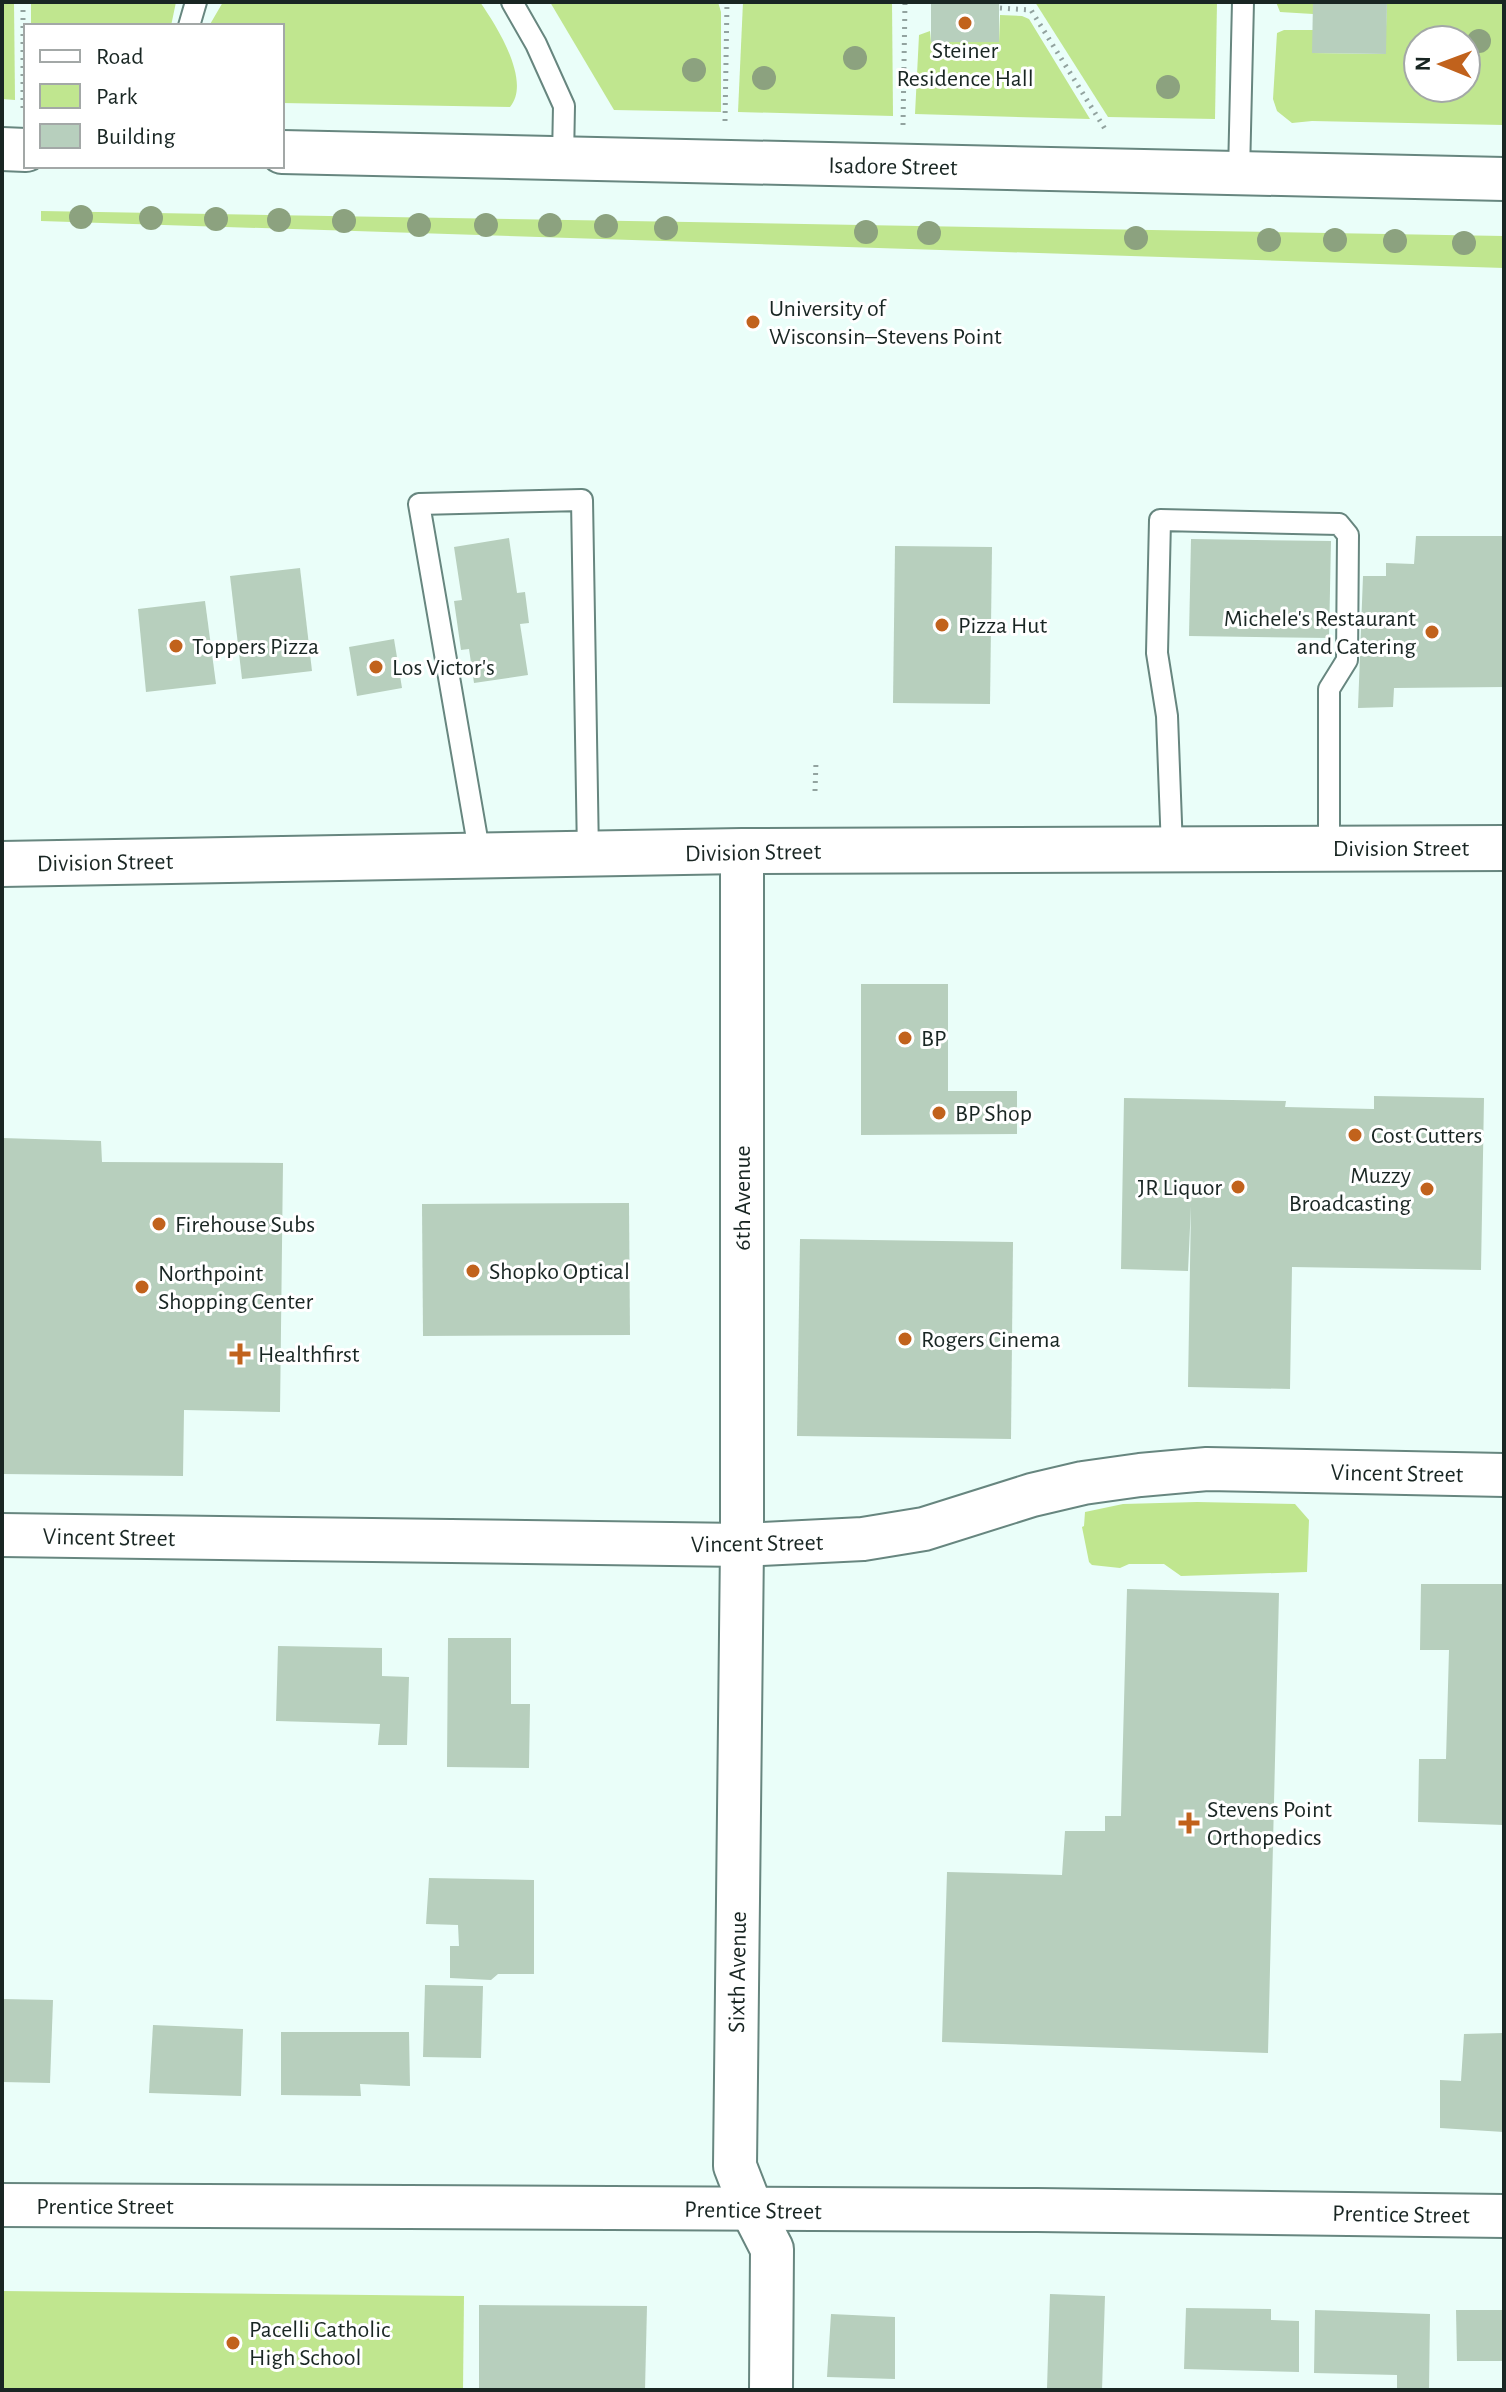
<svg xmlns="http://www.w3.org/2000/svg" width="1506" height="2392" font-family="'Alegreya Sans',sans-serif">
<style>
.green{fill:#c0e68f;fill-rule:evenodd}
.building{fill:#b7cfbd}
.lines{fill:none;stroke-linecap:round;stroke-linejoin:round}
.service-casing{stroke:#67867f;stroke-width:24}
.minor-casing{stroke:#67867f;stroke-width:46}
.secondary-casing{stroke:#67867f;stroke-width:48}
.path{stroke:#92a39f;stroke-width:5;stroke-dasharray:2 6;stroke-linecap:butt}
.service{stroke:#fff;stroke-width:20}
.minor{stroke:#fff;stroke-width:42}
.secondary{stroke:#fff;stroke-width:44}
.tree{fill:#8ca27f}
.poi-dot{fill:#c1621c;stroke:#fff;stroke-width:3}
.labels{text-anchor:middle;stroke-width:6;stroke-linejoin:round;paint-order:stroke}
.poi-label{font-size:24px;fill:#192623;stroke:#fff;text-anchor:start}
.street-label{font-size:24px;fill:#192623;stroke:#fff}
</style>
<rect width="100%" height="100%" fill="#eafef9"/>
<g class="green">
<path d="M2,2H14L15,100L2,99Z"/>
<path d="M31,2H176L171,26H31Z"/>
<path d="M223,2H480C496,25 532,81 510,107L282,103V26H209Z"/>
<path d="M550,2H718L721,12V112L614,110Z"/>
<path d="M743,2H892L893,116L738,112Z"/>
<path d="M1035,2H1217L1215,119L1108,117Z"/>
<path d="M1276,2H1313V14L1280,12Z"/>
<path d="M1387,2H1504V125L1312,121L1292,123L1277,111L1273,99L1277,33L1284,30H1313V53L1385,54ZM1418,40H1466V88H1418Z"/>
<path d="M1000,15L1022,16L1029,19L1090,119L915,114L919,35L930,31L931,42H999Z"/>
<path d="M41,211L1504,236V268L41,221Z"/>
<path d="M1197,1502L1295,1504L1309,1520L1307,1572L1181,1576L1164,1564H1129L1120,1568L1092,1565L1089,1562L1082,1527L1084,1526L1085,1512L1123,1504Z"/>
<path d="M2,2291L464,2296L463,2390H2Z"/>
</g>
<g class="building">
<rect x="931" y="2" width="68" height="40"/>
<path d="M1313,2H1387L1386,54L1312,53Z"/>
<path d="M1416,536H1504V687L1394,688L1393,707L1358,708L1363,576H1386V563L1414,564Z"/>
<path d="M509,538L517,593L525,592L529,623L520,624L528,675L474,683L469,649L461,650L454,601L462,600L454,547Z"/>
<path d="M1191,539L1331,541L1329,638L1189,636Z"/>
<path d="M895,546L992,547L990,704L893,703Z"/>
<path d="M300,568L312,671L242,679L230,576Z"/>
<path d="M205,601L216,684L146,692L138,609Z"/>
<path d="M394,639L402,688L357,696L349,647Z"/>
<path d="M861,984H948V1091H1017V1134L861,1135Z"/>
<path d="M1374,1096L1484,1098L1481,1270L1292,1267L1290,1389L1188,1387L1191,1206L1188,1271L1121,1269L1124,1098L1286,1101L1285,1107L1374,1109Z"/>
<path d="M2,1138L101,1141L102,1162L283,1163L280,1412L184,1410L183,1476L2,1474Z"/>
<path d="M629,1203L630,1335L423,1336L422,1204Z"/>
<path d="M800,1239L1013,1242L1011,1439L797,1436Z"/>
<path d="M1421,1584H1504V1825L1418,1822L1419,1759H1446L1449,1650H1420Z"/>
<path d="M1127,1589L1279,1593L1268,2053L942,2042L947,1872L1062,1875L1065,1831H1105V1816H1121Z"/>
<path d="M448,1638H511V1704H530L529,1768L447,1767Z"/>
<path d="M278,1646L382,1648V1676L409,1677L407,1745H378L380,1724L276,1721Z"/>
<path d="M429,1878L534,1880V1974H498L491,1980L450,1978V1946H459L458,1925L426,1924Z"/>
<path d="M425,1985L483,1986L481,2058L423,2057Z"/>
<path d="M2,1999L53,2000L50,2083L2,2082Z"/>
<path d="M153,2025L243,2029L241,2096L149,2093Z"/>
<path d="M281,2032H409L410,2086L360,2084L361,2096L281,2095Z"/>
<path d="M1504,2033V2132L1440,2128V2080L1461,2081L1464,2034Z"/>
<path d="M1050,2294L1105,2296L1102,2390L1047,2388Z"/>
<path d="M479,2305L647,2306L645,2390H479Z"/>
<path d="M1186,2308L1271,2309V2320L1299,2321V2372L1184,2369Z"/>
<path d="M1315,2310L1430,2314L1429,2390H1397V2375L1314,2373Z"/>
<path d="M1456,2310H1504V2361H1457Z"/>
<path d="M831,2314L895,2317V2379L827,2377Z"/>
</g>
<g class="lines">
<defs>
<g id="service">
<path d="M512,2L536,44L564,106L563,158"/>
<path d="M189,26L196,2"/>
<path d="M1239,173L1243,2"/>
<path d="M1172,849L1167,716L1157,653L1160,520L1339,524L1348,535L1347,660L1329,689V849"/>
<path d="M480,856L419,504L582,500L588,854"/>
</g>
<g id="minor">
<path d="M2,149L26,150"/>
<path d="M282,152L1504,179"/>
<path d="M742,851V1545L735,2166L752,2210L772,2249L771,2390"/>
<path d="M2,1535L742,1545L863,1539L924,1529L1032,1495L1083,1483L1140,1475L1207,1469L1504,1475"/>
<path d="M2,2205L1037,2210L1504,2216"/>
</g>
<path id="secondary" d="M2,864L742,851L1504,848"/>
</defs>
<use href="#service" class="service-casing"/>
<use href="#minor" class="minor-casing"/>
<use href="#secondary" class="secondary-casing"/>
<g class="path">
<path d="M23,2V109"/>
<path d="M1000,8L1031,10L1105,129"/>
<path d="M725,121L727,2"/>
<path d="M903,125L905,2"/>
<path d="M815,791L816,762"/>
</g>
<use href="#service" class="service"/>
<use href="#minor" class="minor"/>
<use href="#secondary" class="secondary"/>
</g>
<g class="tree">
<circle cx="1479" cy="41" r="12"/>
<circle cx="855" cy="58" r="12"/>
<circle cx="694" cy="70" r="12"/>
<circle cx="764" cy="78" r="12"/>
<circle cx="1168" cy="87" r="12"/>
<circle cx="81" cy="217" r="12"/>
<circle cx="151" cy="218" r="12"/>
<circle cx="216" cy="219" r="12"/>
<circle cx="279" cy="220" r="12"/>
<circle cx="344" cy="221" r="12"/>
<circle cx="419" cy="225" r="12"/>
<circle cx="486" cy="225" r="12"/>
<circle cx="550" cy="225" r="12"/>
<circle cx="606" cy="226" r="12"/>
<circle cx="666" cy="228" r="12"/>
<circle cx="866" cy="232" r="12"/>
<circle cx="929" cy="233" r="12"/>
<circle cx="1136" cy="238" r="12"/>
<circle cx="1269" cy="240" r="12"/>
<circle cx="1335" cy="240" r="12"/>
<circle cx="1395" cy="241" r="12"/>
<circle cx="1464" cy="243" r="12"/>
</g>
<g class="poi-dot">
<circle cx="965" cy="23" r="8"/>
<circle cx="753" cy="322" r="8"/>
<circle cx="942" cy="625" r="8"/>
<circle cx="1432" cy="632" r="8"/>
<circle cx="176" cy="646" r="8"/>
<circle cx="376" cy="667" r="8"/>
<circle cx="905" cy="1038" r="8"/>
<circle cx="939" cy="1113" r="8"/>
<circle cx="1355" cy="1135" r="8"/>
<circle cx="1238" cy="1187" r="8"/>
<circle cx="1427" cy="1189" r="8"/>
<circle cx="159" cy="1224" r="8"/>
<circle cx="473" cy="1271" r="8"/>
<circle cx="142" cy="1287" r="8"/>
<circle cx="905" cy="1339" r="8"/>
<path d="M236 1342h8v8h8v8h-8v8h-8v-8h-8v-8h8z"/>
<path d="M1185 1811h8v8h8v8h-8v8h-8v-8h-8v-8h8z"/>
<circle cx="233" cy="2343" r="8"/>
</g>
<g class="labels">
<g class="poi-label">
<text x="965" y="58" text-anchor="middle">Steiner<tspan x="965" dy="28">Residence Hall</tspan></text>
<text x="769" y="316">University of<tspan x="769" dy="28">Wisconsin–Stevens Point</tspan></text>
<text x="1416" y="626" text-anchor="end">Michele's Restaurant<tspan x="1416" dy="28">and Catering</tspan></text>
<text x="958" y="633">Pizza Hut</text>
<text x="192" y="654">Toppers Pizza</text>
<text x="392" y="675">Los Victor's</text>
<text x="921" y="1046">BP</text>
<text x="955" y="1121">BP Shop</text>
<text x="1371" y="1143">Cost Cutters</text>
<text x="1411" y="1183" text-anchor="end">Muzzy<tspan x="1411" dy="28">Broadcasting</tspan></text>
<text x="1222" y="1195" text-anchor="end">JR Liquor</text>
<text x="175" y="1232">Firehouse Subs</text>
<text x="489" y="1279">Shopko Optical</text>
<text x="158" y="1281">Northpoint<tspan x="158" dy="28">Shopping Center</tspan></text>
<text x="921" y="1347">Rogers Cinema</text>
<text x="258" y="1362">Healthfirst</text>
<text x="1207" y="1817">Stevens Point<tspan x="1207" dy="28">Orthopedics</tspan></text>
<text x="249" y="2337">Pacelli Catholic<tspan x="249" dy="28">High School</tspan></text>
</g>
<g class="street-label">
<text transform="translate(893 166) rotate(1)" y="8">Isadore Street</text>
<text x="1401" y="856">Division Street</text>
<text transform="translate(753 852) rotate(-1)" y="8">Division Street</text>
<text transform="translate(105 862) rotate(-1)" y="8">Division Street</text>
<text transform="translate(742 1198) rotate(-90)" y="8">6th Avenue</text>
<text transform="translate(1397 1473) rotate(1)" y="8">Vincent Street</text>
<text transform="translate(109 1537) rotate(1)" y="8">Vincent Street</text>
<text transform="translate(757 1543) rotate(-1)" y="8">Vincent Street</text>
<text transform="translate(737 1972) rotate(-89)" y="8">Sixth Avenue</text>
<text x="105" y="2214">Prentice Street</text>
<text transform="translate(753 2210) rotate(1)" y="8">Prentice Street</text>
<text transform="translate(1401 2214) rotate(1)" y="8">Prentice Street</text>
</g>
</g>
<rect width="1506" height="2392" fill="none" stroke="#192623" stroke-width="8"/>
<rect x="24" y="24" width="260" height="144" fill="#ffffff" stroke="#a3a8a7" stroke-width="2"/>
<rect x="40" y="50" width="40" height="12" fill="#ffffff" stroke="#a3a8a7" stroke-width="2"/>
<text x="96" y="64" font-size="24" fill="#192623">Road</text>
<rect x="40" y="84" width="40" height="24" fill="#c0e68f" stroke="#a3a8a7" stroke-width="2"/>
<text x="96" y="104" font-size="24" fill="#192623">Park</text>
<rect x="40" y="124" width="40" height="24" fill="#b7cfbd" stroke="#a3a8a7" stroke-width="2"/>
<text x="96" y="144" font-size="24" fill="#192623">Building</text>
<g transform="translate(1442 64) rotate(271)"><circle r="38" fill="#ffffff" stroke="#a3a8a7" stroke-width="2"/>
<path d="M0-6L14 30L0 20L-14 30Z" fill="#c1621c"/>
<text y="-12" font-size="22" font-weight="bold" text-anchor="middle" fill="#192623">N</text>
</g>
</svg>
